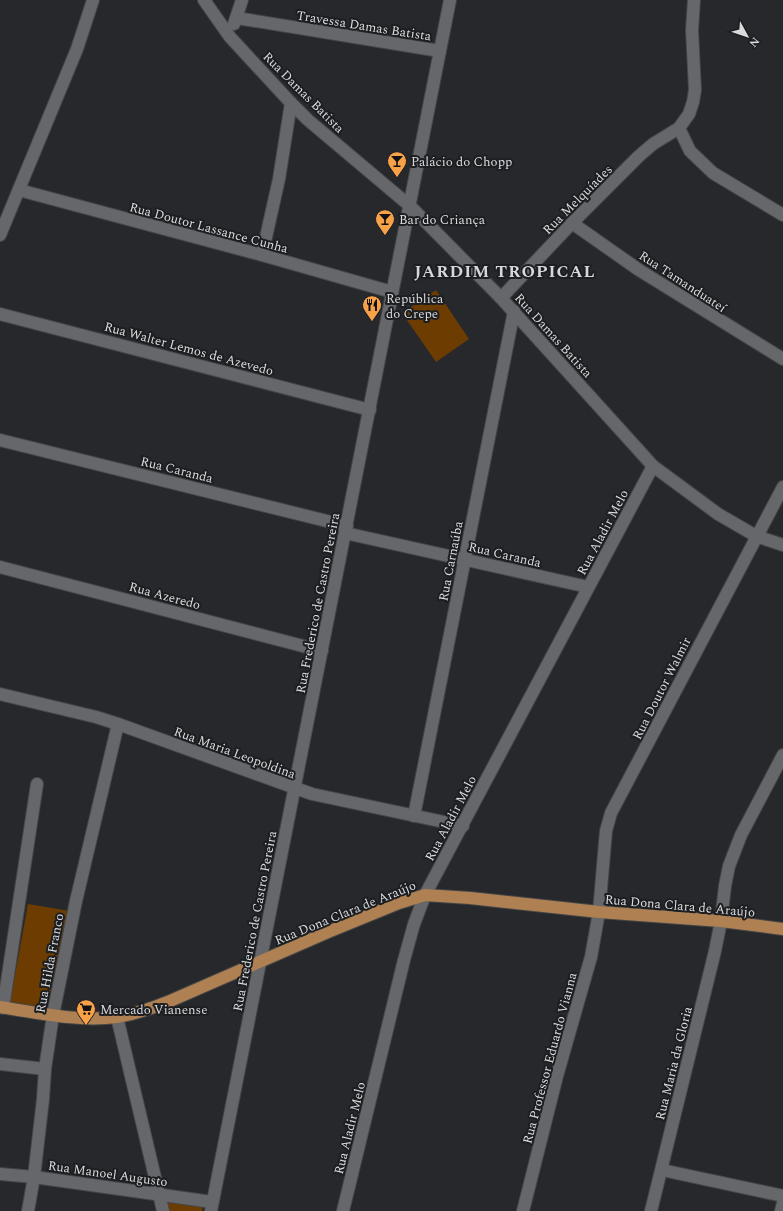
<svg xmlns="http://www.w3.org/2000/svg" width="783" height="1211" font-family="Spectral,serif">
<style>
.green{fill:#6c3c00}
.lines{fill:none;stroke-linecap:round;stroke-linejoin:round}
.minor-casing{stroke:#454648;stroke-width:14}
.major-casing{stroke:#454648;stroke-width:14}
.minor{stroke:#66676b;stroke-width:12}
.major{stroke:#af8051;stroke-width:12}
.labels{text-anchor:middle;stroke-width:4;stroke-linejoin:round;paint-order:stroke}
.street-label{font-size:13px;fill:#dadbdd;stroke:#1d1e21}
.poi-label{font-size:13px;fill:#dadbdd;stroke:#1d1e21;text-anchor:start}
.district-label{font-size:17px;font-weight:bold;letter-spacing:1px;fill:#d5d7db;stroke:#1d1e21}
</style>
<rect width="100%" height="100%" fill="#27282b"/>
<g class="green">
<path d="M436,290L469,339L436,362L402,313Z"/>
<path d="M28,904L70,911L49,1006L29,1009L10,1002Z"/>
<path d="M165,1200L203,1206L202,1211H167Z"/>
</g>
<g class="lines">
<defs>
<g id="minor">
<path d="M204,0L230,37L291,103L308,120L410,206L501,298L653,466L718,514L756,536L783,545"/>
<path d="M237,18L440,51"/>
<path d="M234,24L242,0"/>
<path d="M679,128L690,151L713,173L783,215"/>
<path d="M19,190L262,255L392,292"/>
<path d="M572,223L639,270L783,359"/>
<path d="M0,235L77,49L93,0"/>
<path d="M262,255L279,179L291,103"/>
<path d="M501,298L572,223L639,156L653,144L679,128L689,114L693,102L695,90L692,30L694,0"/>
<path d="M0,314L370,410"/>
<path d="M0,440L347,526"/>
<path d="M345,533L588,587"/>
<path d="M0,567L322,651"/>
<path d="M0,694L96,717L118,724L312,794L463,826"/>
<path d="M414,816L514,311"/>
<path d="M3,1008L37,784"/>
<path d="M117,1017L163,1211"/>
<path d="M0,1064L45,1069"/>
<path d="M662,1170L783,1196"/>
<path d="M0,1174L34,1177L212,1202"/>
<path d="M28,1211L34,1177L43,1099L45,1069L53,1015L76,901L118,724"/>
<path d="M211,1211L450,0"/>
<path d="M343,1211L404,960L414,924L425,895L653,466"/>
<path d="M523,1211L557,1076L591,957L599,912L606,831L611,813L783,487"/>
<path d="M651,1211L715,951L721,921L725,886L729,866L741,835L783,755"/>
<path d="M781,1211L783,1203"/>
</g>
<path id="major" d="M0,1007C38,1013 79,1022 117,1017C135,1014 153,1008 170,1001L328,932L399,903L425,895L470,898L599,912L721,921L783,929"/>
</defs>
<use href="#minor" class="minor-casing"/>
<use href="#major" class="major-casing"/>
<use href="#minor" class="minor"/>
<use href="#major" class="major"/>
</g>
<defs>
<symbol id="bar-pin" viewBox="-11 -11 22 30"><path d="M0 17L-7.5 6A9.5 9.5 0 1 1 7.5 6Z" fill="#f7a149" stroke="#1d1e21"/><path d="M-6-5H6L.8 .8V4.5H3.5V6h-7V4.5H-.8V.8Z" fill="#111"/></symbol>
<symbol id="restaurant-pin" viewBox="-11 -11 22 30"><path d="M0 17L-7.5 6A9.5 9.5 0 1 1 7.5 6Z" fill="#f7a149" stroke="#1d1e21"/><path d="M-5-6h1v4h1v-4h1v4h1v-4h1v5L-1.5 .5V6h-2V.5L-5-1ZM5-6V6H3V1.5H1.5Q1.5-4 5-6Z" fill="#111"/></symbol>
<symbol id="supermarket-pin" viewBox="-11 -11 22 30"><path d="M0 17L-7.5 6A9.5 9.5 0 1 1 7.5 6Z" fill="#f7a149" stroke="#1d1e21"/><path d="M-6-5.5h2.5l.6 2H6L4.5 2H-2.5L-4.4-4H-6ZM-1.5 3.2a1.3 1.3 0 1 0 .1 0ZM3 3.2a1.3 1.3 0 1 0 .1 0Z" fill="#111"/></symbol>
</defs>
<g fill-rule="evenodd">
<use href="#bar-pin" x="386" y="150" width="22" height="30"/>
<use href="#bar-pin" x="374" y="208" width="22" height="30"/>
<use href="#restaurant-pin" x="361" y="294" width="22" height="30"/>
<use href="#supermarket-pin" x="75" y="998" width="22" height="30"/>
</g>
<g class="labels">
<g class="street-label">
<text transform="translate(364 25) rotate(9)" y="5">Travessa Damas Batista</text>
<text transform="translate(304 92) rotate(45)" y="5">Rua Damas Batista</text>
<text transform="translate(577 199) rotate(-45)" y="5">Rua Melquíades</text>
<text transform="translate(209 227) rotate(15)" y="5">Rua Doutor Lassance Cunha</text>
<text transform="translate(683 281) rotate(33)" y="5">Rua Tamanduateí</text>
<text transform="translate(554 335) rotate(48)" y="5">Rua Damas Batista</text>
<text transform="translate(189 348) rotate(15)" y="5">Rua Walter Lemos de Azevedo</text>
<text transform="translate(177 469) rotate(14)" y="5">Rua Caranda</text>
<text transform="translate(602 532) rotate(-62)" y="5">Rua Aladir Melo</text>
<text transform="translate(505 554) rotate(13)" y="5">Rua Caranda</text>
<text transform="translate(450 561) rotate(-79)" y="5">Rua Carnaúba</text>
<text transform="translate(165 595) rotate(15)" y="5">Rua Azeredo</text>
<text transform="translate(317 603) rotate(-79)" y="5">Rua Frederico de Castro Pereira</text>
<text transform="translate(661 688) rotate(-63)" y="5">Rua Doutor Walmir</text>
<text transform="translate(235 752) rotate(20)" y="5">Rua Maria Leopoldina</text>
<text transform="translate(450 818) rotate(-62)" y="5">Rua Aladir Melo</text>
<text transform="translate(680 905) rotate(5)" y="5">Rua Dona Clara de Araújo</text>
<text transform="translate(345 912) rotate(-22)" y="5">Rua Dona Clara de Araújo</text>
<text transform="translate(254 921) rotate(-79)" y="5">Rua Frederico de Castro Pereira</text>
<text transform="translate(49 963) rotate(-79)" y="5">Rua Hilda Franco</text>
<text transform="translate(549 1058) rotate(-75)" y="5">Rua Professor Eduardo Vianna</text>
<text transform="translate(673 1063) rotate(-76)" y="5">Rua Maria da Gloria</text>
<text transform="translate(349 1128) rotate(-76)" y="5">Rua Aladir Melo</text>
<text transform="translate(108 1173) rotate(8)" y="5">Rua Manoel Augusto</text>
</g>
<g class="poi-label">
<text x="411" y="166">Palácio do Chopp</text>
<text x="399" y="224">Bar do Criança</text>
<text x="386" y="303">República<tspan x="386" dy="15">do Crepe</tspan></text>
<text x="100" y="1014">Mercado Vianense</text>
</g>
<g class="district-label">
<text x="505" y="277">JARDIM TROPICAL</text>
</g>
</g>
<g transform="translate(747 36) rotate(130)" stroke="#1d1e21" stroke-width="3" paint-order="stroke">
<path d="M0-3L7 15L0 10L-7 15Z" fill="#dadbdd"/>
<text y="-6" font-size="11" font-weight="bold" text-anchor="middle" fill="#dadbdd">N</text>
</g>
</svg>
